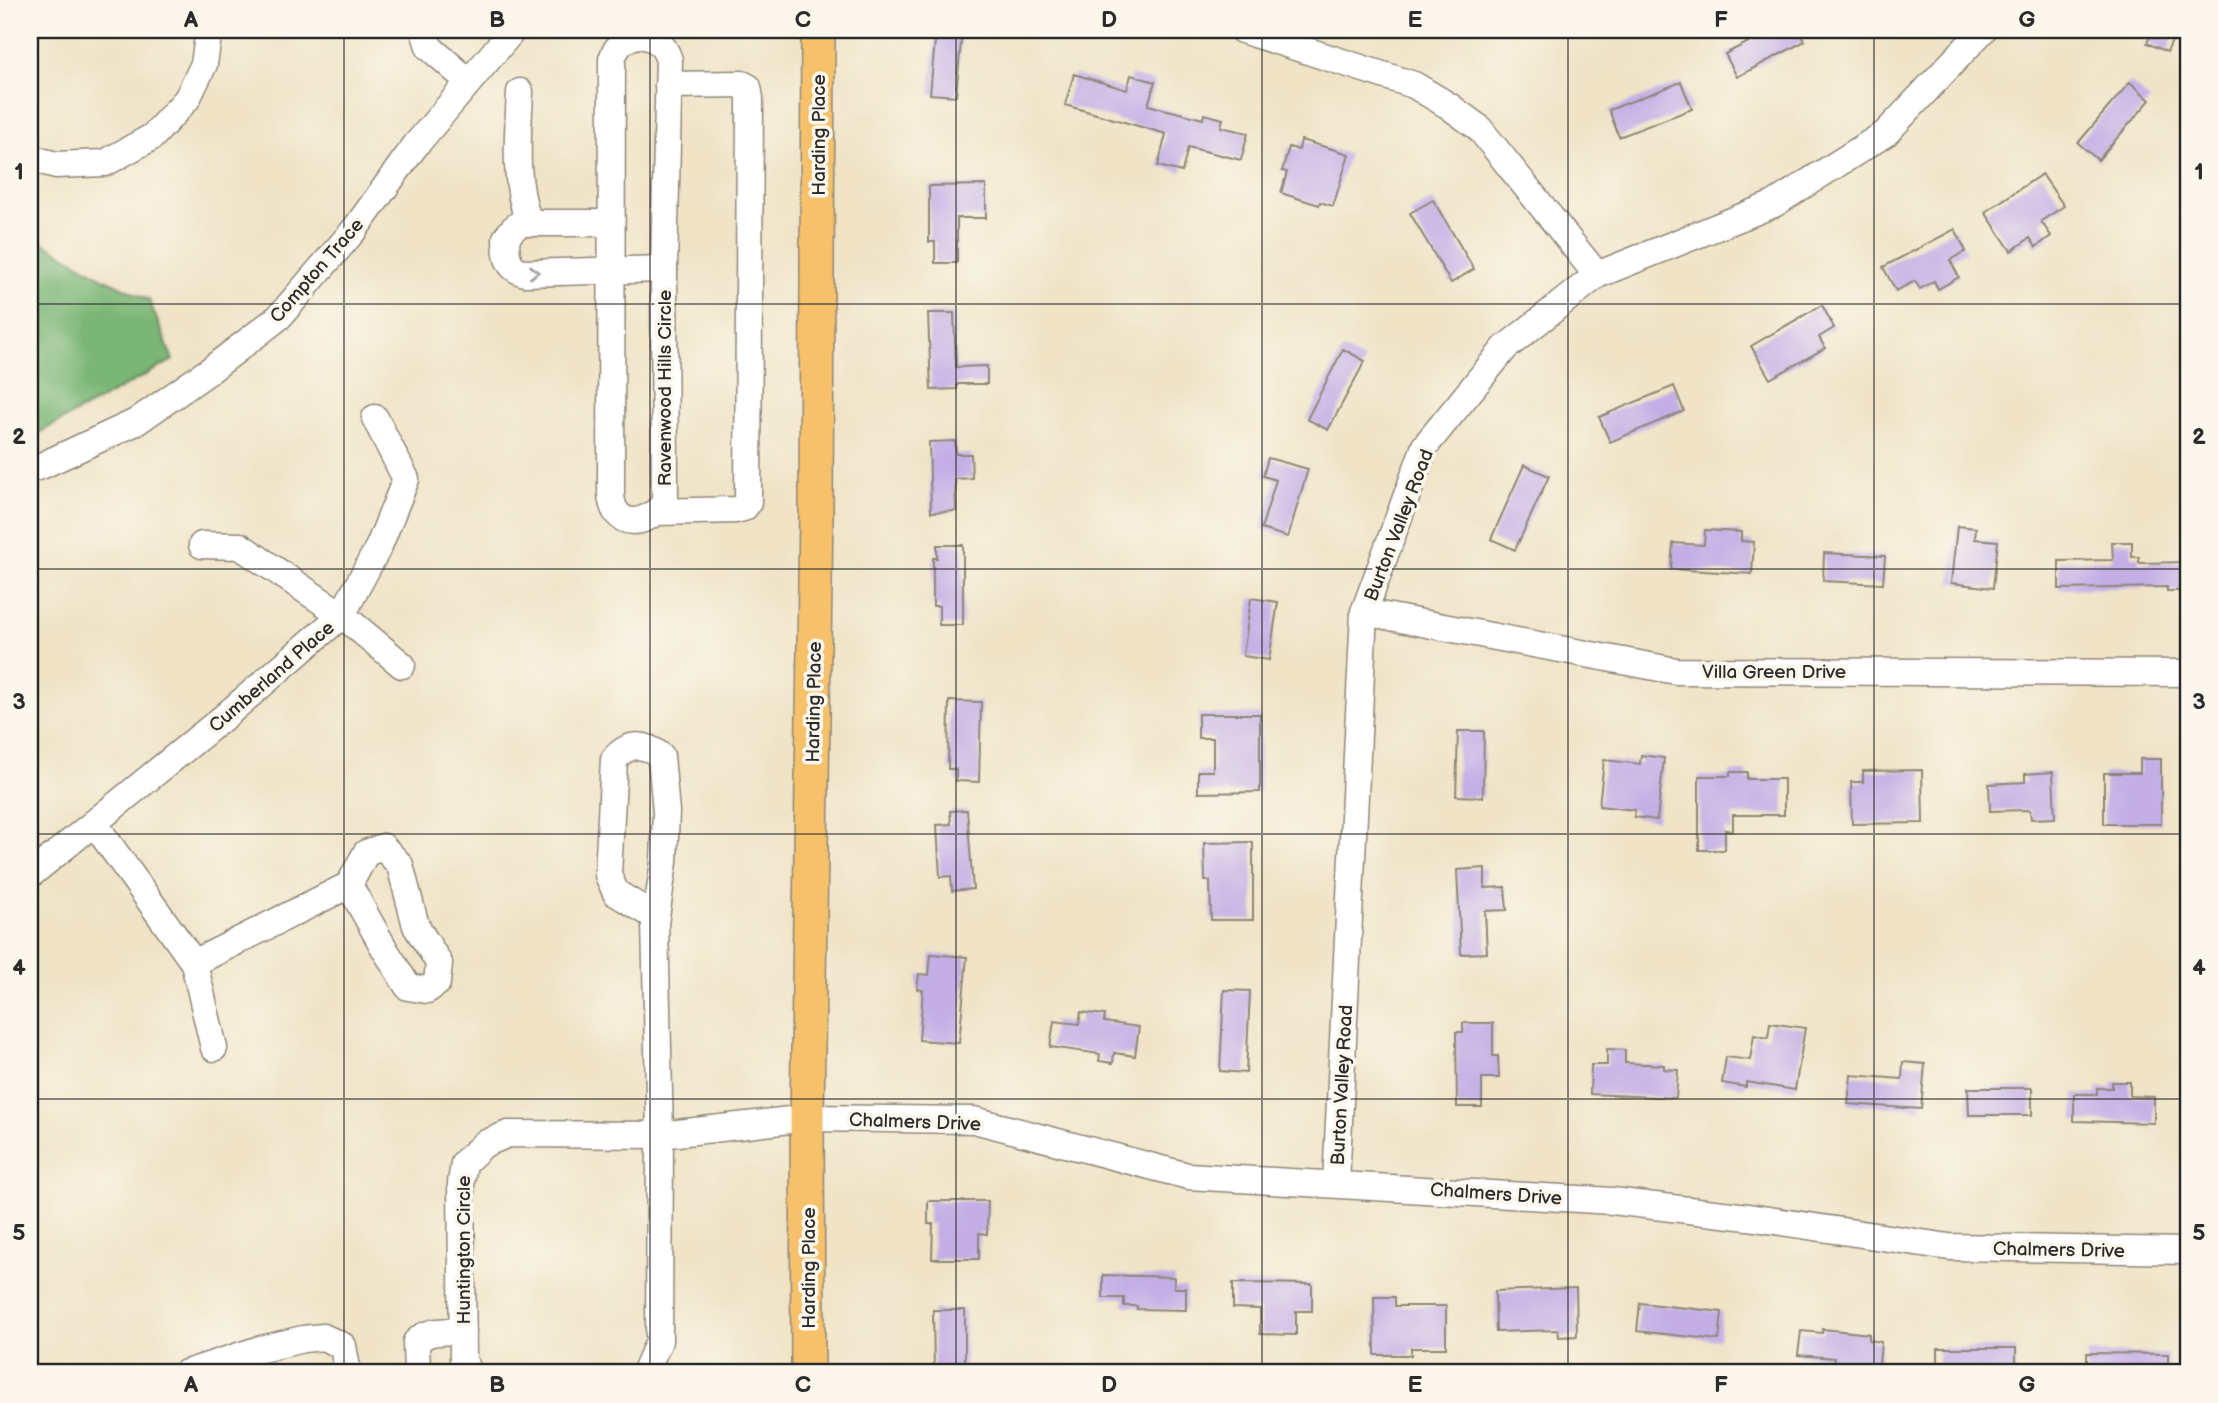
<svg xmlns="http://www.w3.org/2000/svg" width="2218" height="1403" font-family="'Balsamiq Sans',sans-serif">
<style>
.forest{fill:#7ab676;stroke:#527050;stroke-width:2}
.building{fill:#c4aee5}
.lines{fill:none;stroke-linecap:round;stroke-linejoin:round}
.minor-casing{stroke:#8e8778;stroke-width:29}
.major-casing{stroke:#8e8778;stroke-width:36}
.minor{stroke:#fff;stroke-width:26}
.major{stroke:#f6c16b;stroke-width:33}
.oneway{stroke:#a0a0a0}
.grid{fill:none;stroke:#2b2b2b;stroke-width:2;stroke-opacity:0.55}
.labels{text-anchor:middle;stroke-width:7;stroke-linejoin:round;paint-order:stroke}
.street-label{font-size:19px;fill:#2b2b2b;stroke:#fbf7ec}
.neatline{fill:none;stroke:#2b2b2b;stroke-width:2.5}
.grid-label{font-size:23px;text-anchor:middle;font-weight:bold;fill:#2b2b2b}
</style>
<rect width="100%" height="100%" fill="#fbf7ec"/>
<filter id="ink" filterUnits="userSpaceOnUse"><feTurbulence type="fractalNoise" baseFrequency=".0143" numOctaves="2"/><feDisplacementMap in="SourceGraphic" scale="14" xChannelSelector="R" yChannelSelector="G"/><feConvolveMatrix kernelMatrix="1 2 1 2 8 2 1 2 1" color-interpolation-filters="sRGB"/></filter>
<filter id="wash" filterUnits="userSpaceOnUse"><feTurbulence type="fractalNoise" baseFrequency=".00686" numOctaves="4" result="noise"/><feDisplacementMap in="SourceGraphic" scale="28" xChannelSelector="R" yChannelSelector="G"/><feGaussianBlur stdDeviation="1.57" result="paint"/><feColorMatrix in="noise" values="0 0 0 0 0 0 0 0 0 0 0 0 0 0 0 0 0 1.4 0 .05"/><feComposite in="paint" operator="in"/></filter>
<g filter="url(#wash)">
<rect width="100%" height="100%" fill="#f0e3c6"/>
<path class="forest" d="M30,235L105,279L149,300L173,360L31,437Z"/>
<g id="blocks">
<g class="building">
<path d="M936,30H962L956,96L930,94Z"/>
<path d="M1772,30H1799L1805,41L1737,77L1725,54Z"/>
<path d="M2152,30H2177L2167,52L2147,43Z"/>
<path d="M1074,74L1127,90L1131,75L1155,82L1148,105L1203,119L1204,114L1223,119L1221,127L1248,133L1241,160L1188,147L1182,172L1158,166L1166,134L1065,105Z"/>
<path d="M1681,82L1692,109L1619,137L1609,110Z"/>
<path d="M2130,82L2150,100L2098,160L2078,143Z"/>
<path d="M1301,140L1349,154L1333,206L1320,202L1319,205L1281,193L1287,172L1282,171L1289,147L1299,150Z"/>
<path d="M2042,174L2064,206L2041,221L2051,236L2036,247L2030,238L2011,251L1985,212Z"/>
<path d="M986,185V218H957V263H935V242H929V186Z"/>
<path d="M1433,200L1474,269L1451,283L1410,213Z"/>
<path d="M1955,229L1966,251L1950,260L1959,277L1938,289L1934,281L1920,289L1915,281L1896,291L1883,267Z"/>
<path d="M1822,305L1834,328L1819,337L1825,348L1770,379L1751,346Z"/>
<path d="M928,313H954L956,367L987,366V384H957V389L931,390Z"/>
<path d="M1343,349L1365,361L1328,430L1307,419Z"/>
<path d="M1674,386L1684,411L1610,442L1599,417Z"/>
<path d="M955,441L956,454H971L972,478L955,479L956,511L931,512L929,442Z"/>
<path d="M1268,458L1308,469L1288,537L1261,529L1276,480L1263,476Z"/>
<path d="M1524,465L1549,476L1515,550L1491,539Z"/>
<path d="M1957,526L1976,528L1975,539L1998,541L1993,588L1951,583Z"/>
<path d="M1705,530L1741,532V541L1754,542L1752,574L1671,569L1673,543L1704,545Z"/>
<path d="M2112,542H2132V557H2139V563L2188,562V591H2167V587L2059,589V561L2113,560Z"/>
<path d="M937,545H963V625H939V606H933V558H937Z"/>
<path d="M1824,553L1885,556L1883,584L1823,581Z"/>
<path d="M1251,598L1278,602L1269,660L1243,656Z"/>
<path d="M949,701L981,702L979,782L956,781V769H948Z"/>
<path d="M1198,714H1260V792L1198,793V771H1213V738H1198Z"/>
<path d="M1458,731H1484L1483,797L1456,796Z"/>
<path d="M1641,755L1664,758L1657,820L1634,817L1635,810L1599,806L1604,760L1640,764Z"/>
<path d="M2140,759H2161V824H2104V773H2140Z"/>
<path d="M1922,770L1923,823L1852,824L1851,782H1863V771Z"/>
<path d="M1730,772H1747V779H1784V815H1733V831L1725,830V850H1699V776H1730Z"/>
<path d="M2053,772L2055,818L2031,819L2030,810L1990,811L1989,784L2025,782V774Z"/>
<path d="M967,810L973,889L952,891L951,876L940,877L937,825L951,824L950,811Z"/>
<path d="M1253,842V920H1211L1210,881H1205L1204,843Z"/>
<path d="M1485,868V888L1505,887L1507,910L1485,911L1487,953L1461,954L1457,870Z"/>
<path d="M931,954L967,957L959,1043L919,1040L923,990L917,989L919,974L929,975Z"/>
<path d="M1224,990L1250,991L1246,1073L1220,1071Z"/>
<path d="M1081,1012L1105,1015L1104,1022L1139,1027L1135,1056L1114,1053L1113,1063L1099,1061L1100,1054L1050,1047L1054,1021L1079,1024Z"/>
<path d="M1463,1023H1493V1056H1498L1499,1078H1482V1107H1457L1456,1032H1463Z"/>
<path d="M1770,1023L1805,1028L1795,1090L1746,1082V1087L1722,1083L1726,1057L1750,1060L1754,1035L1768,1038Z"/>
<path d="M1607,1049L1625,1050V1063L1664,1065V1069L1678,1070L1676,1098L1590,1094L1591,1065H1607Z"/>
<path d="M1903,1062L1925,1064L1921,1109L1848,1104L1851,1075L1902,1079Z"/>
<path d="M2112,1082H2130V1096L2154,1097V1123L2074,1121V1094H2097V1088H2112Z"/>
<path d="M1968,1088H2032V1115H1969Z"/>
<path d="M928,1201H988L987,1234L979,1233V1259H932L933,1224H928Z"/>
<path d="M1103,1275L1174,1277V1288H1186V1310L1137,1309V1306H1124V1298H1103Z"/>
<path d="M1233,1283L1312,1284V1311H1296V1335L1260,1334V1309L1233,1308Z"/>
<path d="M1576,1288L1577,1336L1559,1337L1558,1330L1496,1332L1495,1291Z"/>
<path d="M1374,1297H1395V1306H1446V1348H1411V1355H1375Z"/>
<path d="M1640,1303L1722,1312L1719,1340L1637,1331Z"/>
<path d="M933,1310H965V1373H934Z"/>
<path d="M1823,1329L1869,1334V1340L1881,1342L1879,1365L1855,1363L1854,1373H1833L1834,1358L1798,1355L1801,1331L1822,1333Z"/>
<rect x="1938" y="1348" width="78" height="25"/>
<path d="M2087,1353L2168,1354V1373H2087Z"/>
</g>
</g>
</g>
<g filter="url(#ink)">
<use href="#blocks" fill-opacity="0" stroke="#8e8778" stroke-width="2"/>
<g class="lines">
<defs>
<g id="minor">
<path d="M424,30L429,47L468,81"/>
<path d="M1242,30L1414,85L1449,106L1479,128L1597,275"/>
<path d="M638,35C655,36 664,44 669,60L664,269L665,502C647,527 613,530 611,494L612,59C617,45 624,38 638,35Z"/>
<path d="M520,92C518,136 513,180 529,222"/>
<path d="M30,158L56,165L105,163L152,137L187,99L204,64L209,30"/>
<path d="M611,223H521L513,229L506,238C506,255 507,269 525,273L664,269"/>
<path d="M30,469L41,466L136,422L209,371L279,317L355,229L415,146L513,30"/>
<path d="M658,512L736,510L744,508L748,503L750,98L748,87L742,84L668,85"/>
<path d="M202,545L240,546L342,615L402,665"/>
<path d="M1364,612L1676,671L2188,673"/>
<path d="M94,823L194,963L214,1048"/>
<path d="M30,875L224,717L342,615L379,546L406,479L375,418"/>
<path d="M656,917L616,893L608,875L614,759C628,743 644,742 661,756L666,812L664,862L656,917L655,923L660,1135L807,1118L974,1120L1188,1176L1612,1201L1748,1217L1949,1247L2188,1251"/>
<path d="M194,963L349,885L384,948L408,987L427,990L437,983L439,963L416,926L400,865L383,847L366,853L349,885"/>
<path d="M1336,1183L1364,612L1425,446L1505,348L1597,275L1774,204L1886,133L1983,30"/>
<path d="M186,1373L257,1350L303,1339L323,1337L343,1346L348,1373"/>
<path d="M417,1373L416,1342C428,1329 446,1332 463,1331"/>
<path d="M470,1373L463,1360L461,1183L464,1163L484,1144L508,1134L660,1135L659,1341L645,1373"/>
</g>
<path id="major" d="M808,1373L807,1118L816,514L818,30"/>
</defs>
<use href="#minor" class="minor-casing"/>
<use href="#major" class="major-casing"/>
<use href="#minor" class="minor"/>
<use href="#major" class="major"/>
</g>
<defs><path id="oneway-chevron" d="M-2-3.5L2.5 0L-2 3.5" fill="none" stroke-width="1.6" stroke-linecap="round" stroke-linejoin="round" transform="scale(1.75)"/></defs>
<use class="oneway" href="#oneway-chevron" transform="translate(534 272)"/>
</g>
<path class="grid" d="M344,30V1373M650,30V1373M956,30V1373M1262,30V1373M1568,30V1373M1874,30V1373M30,304H2188M30,569H2188M30,834H2188M30,1099H2188"/>
<g class="labels">
<g class="street-label">
<text transform="translate(818 135) rotate(-90)" y="7">Harding Place</text>
<text transform="translate(316 270) rotate(-49)" y="7">Compton Trace</text>
<text transform="translate(664 388) rotate(-90)" y="7">Ravenwood Hills Circle</text>
<text transform="translate(1398 525) rotate(-69)" y="7">Burton Valley Road</text>
<text x="1774" y="678">Villa Green Drive</text>
<text transform="translate(271 676) rotate(-41)" y="7">Cumberland Place</text>
<text transform="translate(813 702) rotate(-89)" y="7">Harding Place</text>
<text transform="translate(1341 1085) rotate(-87)" y="7">Burton Valley Road</text>
<text transform="translate(915 1121) rotate(2)" y="7">Chalmers Drive</text>
<text transform="translate(1496 1193) rotate(4)" y="7">Chalmers Drive</text>
<text transform="translate(2059 1249) rotate(1)" y="7">Chalmers Drive</text>
<text transform="translate(463 1250) rotate(-90)" y="7">Huntington Circle</text>
<text transform="translate(808 1268) rotate(-90)" y="7">Harding Place</text>
</g>
</g>
<rect width="2218" height="1403" fill="none" stroke="#fbf7ec" stroke-width="77"/>
<rect x="38" y="38" width="2142" height="1326" class="neatline"/>
<g class="grid-label">
<text x="191" y="27">A</text>
<text x="497" y="27">B</text>
<text x="803" y="27">C</text>
<text x="1109" y="27">D</text>
<text x="1415" y="27">E</text>
<text x="1721" y="27">F</text>
<text x="2027" y="27">G</text>
<text x="19" y="179">1</text>
<text x="2199" y="179">1</text>
<text x="19" y="444">2</text>
<text x="2199" y="444">2</text>
<text x="19" y="709">3</text>
<text x="2199" y="709">3</text>
<text x="19" y="975">4</text>
<text x="2199" y="975">4</text>
<text x="19" y="1240">5</text>
<text x="2199" y="1240">5</text>
<text x="191" y="1392">A</text>
<text x="497" y="1392">B</text>
<text x="803" y="1392">C</text>
<text x="1109" y="1392">D</text>
<text x="1415" y="1392">E</text>
<text x="1721" y="1392">F</text>
<text x="2027" y="1392">G</text>
</g>
</svg>
